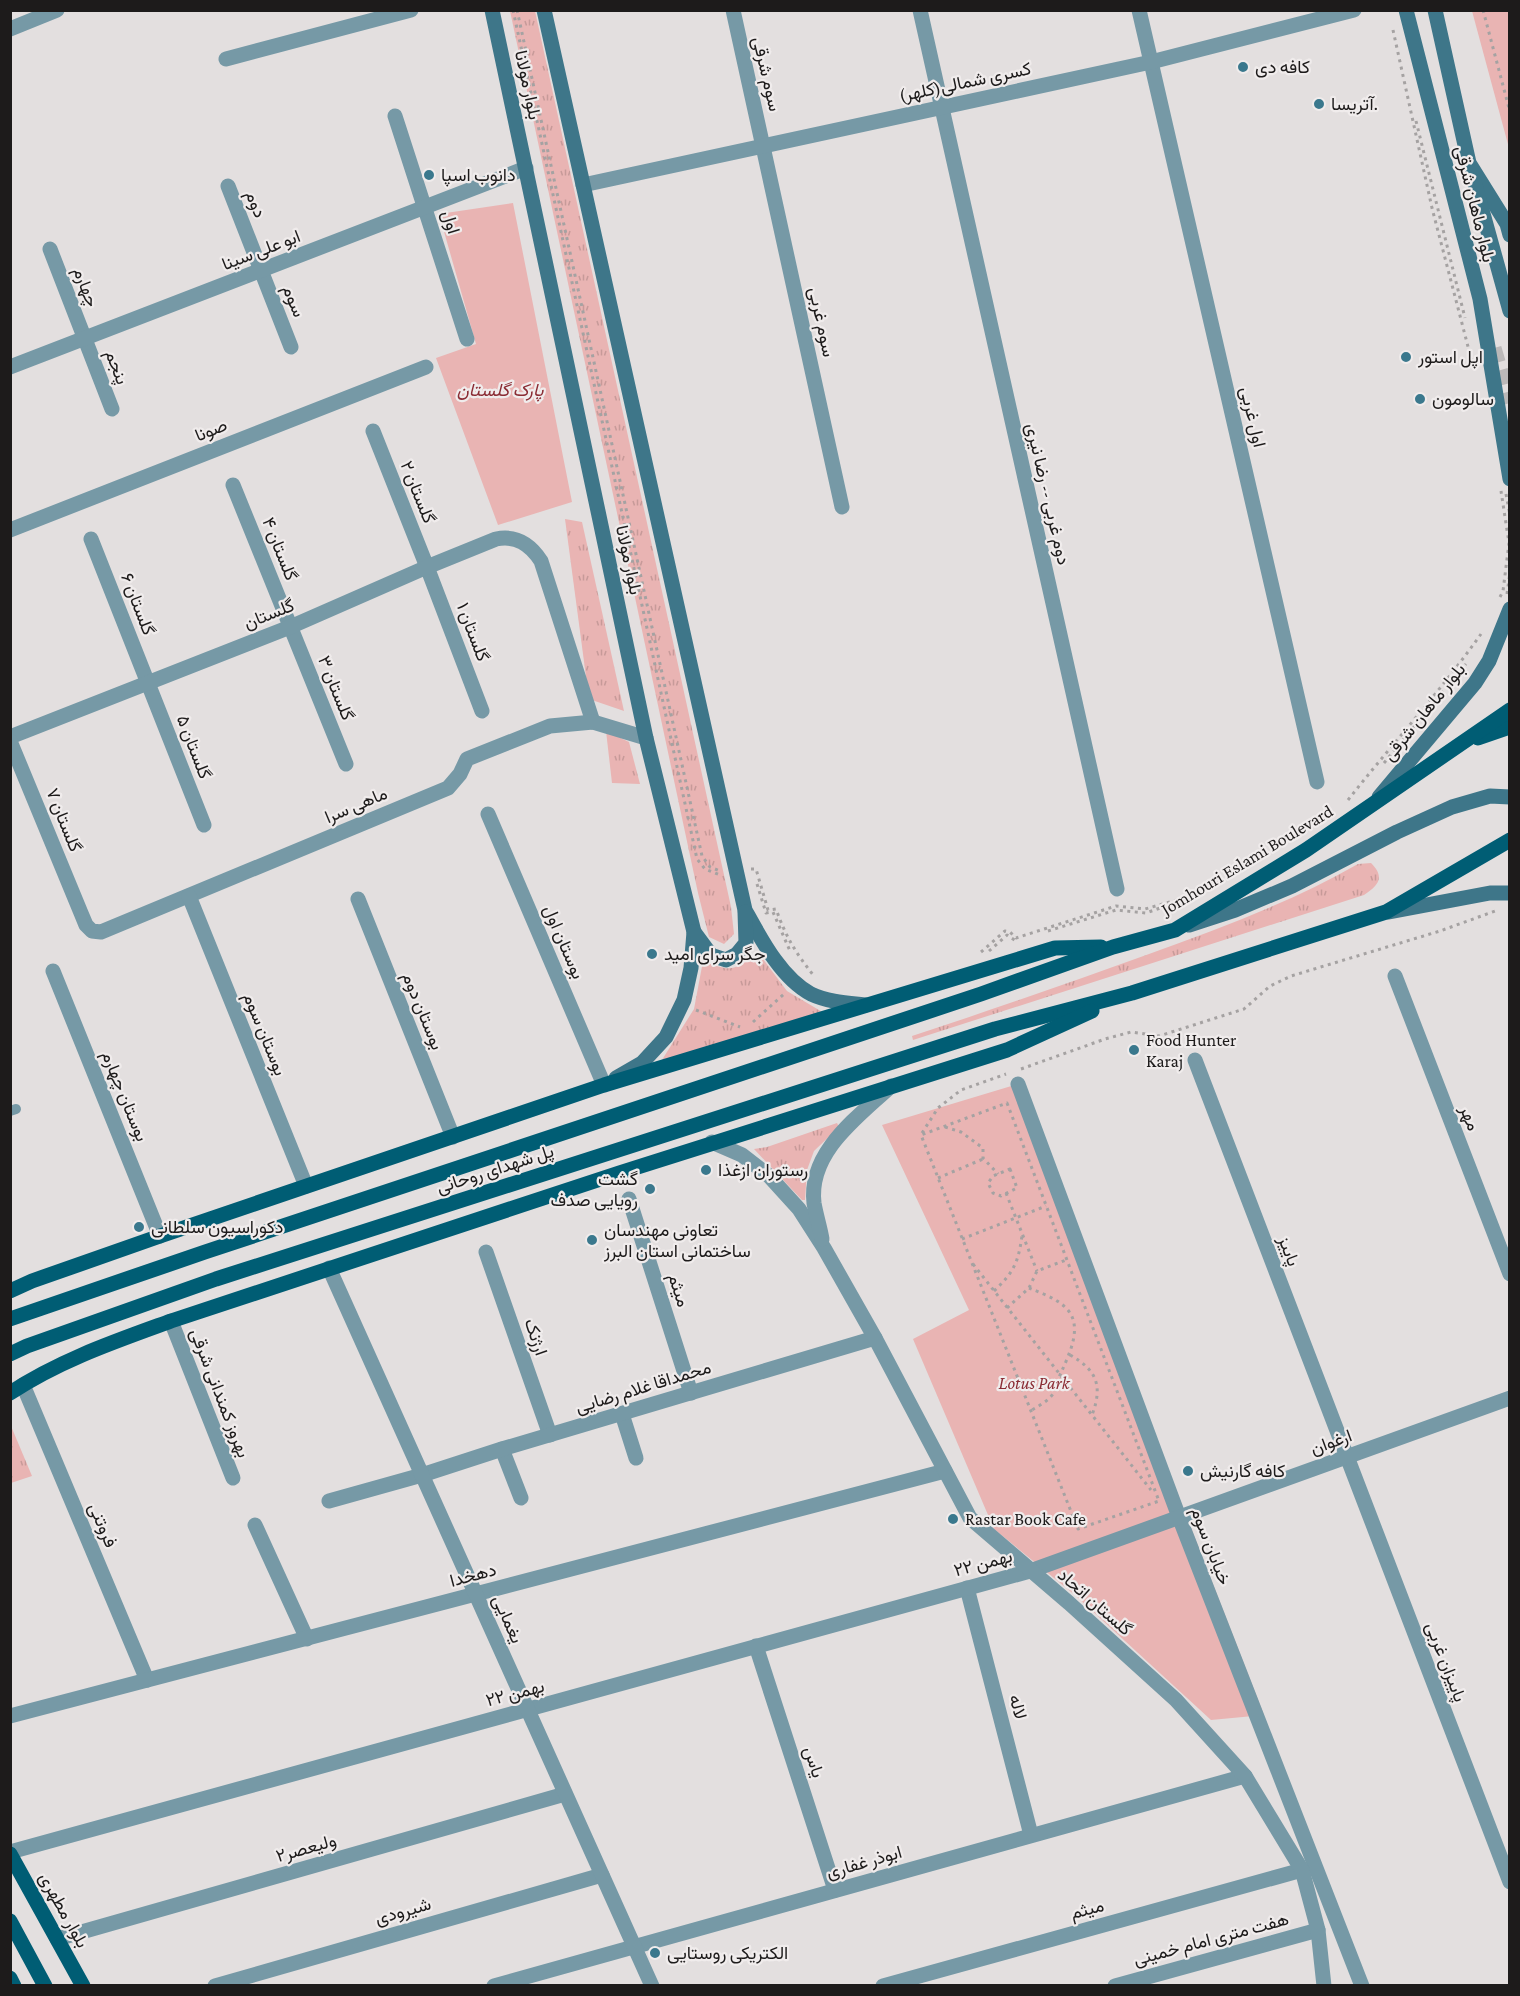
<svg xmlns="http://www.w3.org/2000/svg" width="1520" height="1996" font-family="'Crimson Pro',Vazirmatn,serif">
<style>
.grass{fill:url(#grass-tufts)}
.park{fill:#e9b4b3}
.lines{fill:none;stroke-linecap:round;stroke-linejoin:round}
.secondary-tunnel{stroke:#bbb8b8;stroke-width:15;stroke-dasharray:15 8;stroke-linecap:butt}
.path{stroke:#a5a2a2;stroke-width:3;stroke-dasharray:3 4.5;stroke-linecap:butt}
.service{stroke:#7699a6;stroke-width:10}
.minor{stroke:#7699a6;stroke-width:15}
.tertiary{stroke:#7699a6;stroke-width:15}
.secondary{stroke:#3e7689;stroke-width:15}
.primary{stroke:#005d74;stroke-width:15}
.poi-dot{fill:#3a788d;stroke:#f0ecec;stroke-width:2}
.labels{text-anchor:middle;stroke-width:4.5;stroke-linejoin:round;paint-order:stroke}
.poi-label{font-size:18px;fill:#1d1b1b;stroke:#f0ecec;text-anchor:start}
.street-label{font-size:18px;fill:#1d1b1b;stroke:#f0ecec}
.park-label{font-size:18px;font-style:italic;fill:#8b2d35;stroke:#f0ecec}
</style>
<defs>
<pattern id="grass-tufts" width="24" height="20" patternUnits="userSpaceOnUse" patternTransform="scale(1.5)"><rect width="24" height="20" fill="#e9b4b3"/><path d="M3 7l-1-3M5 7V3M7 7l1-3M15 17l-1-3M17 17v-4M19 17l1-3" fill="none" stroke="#c79a99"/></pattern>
</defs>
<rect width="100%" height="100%" fill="#e3dfdf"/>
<g class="grass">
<path d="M510,11H535L731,907L734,934L724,944L709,937L698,893Z"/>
<path d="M565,519L582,522L624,711L589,699Z"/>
<path d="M606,731L629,742L640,784L612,783Z"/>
<path d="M1371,863C1385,877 1379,885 1364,895L913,1040L912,1036C992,1010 1071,982 1149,954C1220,928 1292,902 1358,864Z"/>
<path d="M757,951L787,991L824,1013L660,1063L694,1009L703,961C733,972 733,972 757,951Z"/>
<path d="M837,1123L839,1127L814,1151L807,1170L805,1200H802L754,1149L767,1147Z"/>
<path d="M11,1426L32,1476L11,1483H10Z"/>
</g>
<g class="park">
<path d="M1472,11H1509V148Z"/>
<path d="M513,203L572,502L498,525L436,358L476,344L439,214Z"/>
<path d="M1018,1084L1264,1715L1211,1720L1076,1596L994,1529L913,1339L969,1310L882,1125Z"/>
</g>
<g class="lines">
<path class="secondary-tunnel" d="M1494,348L1510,403"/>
<g class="path">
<path d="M513,10L697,859L705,869L720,875"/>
<path d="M517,10L702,856L710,867L720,871"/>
<path d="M1483,10L1510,112"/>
<path d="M1393,30L1432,208L1472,362"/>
<path d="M1416,121L1465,318"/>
<path d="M1506,494L1510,515"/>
<path d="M1507,594L1510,572"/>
<path d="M1500,597L1503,591L1509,543L1501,491"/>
<path d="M1384,763L1466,664"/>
<path d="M1348,800C1392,744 1440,692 1481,634"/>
<path d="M751,869H756L768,910L776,909C786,937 795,952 814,976"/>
<path d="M757,884L766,913L773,912L790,951"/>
<path d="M1048,931L1116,910L1146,913L1202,893"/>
<path d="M989,951L1007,935L1016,941"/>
<path d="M981,952L1005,931L1010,932L1016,938L1116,906L1145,909L1177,900L1223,880"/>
<path d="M696,1010L740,1027"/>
<path d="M753,1022L784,994"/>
<path d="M1021,1069L1105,1039L1131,1032L1159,1036L1244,1009L1270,986L1291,976L1440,931L1498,910"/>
<path d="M1007,1103L1159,1501L1078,1529L921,1135Z"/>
<path d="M945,1127L961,1132L983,1148V1158L998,1174"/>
<path d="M922,1133L938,1108L961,1090L1006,1074"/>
<path d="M1010,1169L1017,1188L1001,1196L993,1193L988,1183L993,1176Z"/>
<path d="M938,1178L983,1159"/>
<path d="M1006,1193L1037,1271"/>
<path d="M962,1239L1046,1206"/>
<path d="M973,1264L1151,1490"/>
<path d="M1029,1288C1041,1293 1056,1298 1066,1308C1084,1326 1069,1354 1061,1373C1058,1378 1058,1386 1055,1391C1050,1400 1039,1406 1030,1411"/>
<path d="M994,1291C1014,1272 1018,1263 1022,1236"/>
<path d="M1007,1308L1029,1288L1037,1271L1066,1260"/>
<path d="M1070,1355C1097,1370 1103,1386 1092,1415"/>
</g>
<path class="service" d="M10,1111L16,1109"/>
<g class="minor">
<path d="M733,10L842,507"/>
<path d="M920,10L1117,889"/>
<path d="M1139,10L1317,782"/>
<path d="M10,29L57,10"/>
<path d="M226,59L411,10"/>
<path d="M395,116L467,339"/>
<path d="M583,185L1151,62L1354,10"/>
<path d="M228,186L291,347"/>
<path d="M50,249L112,409"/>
<path d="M10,367L526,168"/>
<path d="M373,431L427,567L482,711"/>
<path d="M233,485L346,764"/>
<path d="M10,530L426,367"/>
<path d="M91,539L204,825"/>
<path d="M10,737L290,627L427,567L496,539C516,535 530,544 541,561L593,722"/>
<path d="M10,741L81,913L86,925L92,931L101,932L448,788L460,774L467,759L550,726L593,722L646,738"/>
<path d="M488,814L604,1085"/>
<path d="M189,896L306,1186"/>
<path d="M358,899L453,1137"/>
<path d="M53,971L160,1236"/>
<path d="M1395,976L1510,1274"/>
<path d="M1195,1060L1510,1882"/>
<path d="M1018,1084L1179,1517L1362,1986"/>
<path d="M629,1199L691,1393"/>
<path d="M486,1252L550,1435"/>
<path d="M171,1321L233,1478"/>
<path d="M23,1385L147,1680"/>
<path d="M622,1414L636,1458"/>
<path d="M502,1449L521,1498"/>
<path d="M329,1501L422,1475L502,1449L875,1338"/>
<path d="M255,1525L307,1639"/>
<path d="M967,1588L1031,1835"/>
<path d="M756,1646L835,1890"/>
<path d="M10,1716L945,1471"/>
<path d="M10,1852L1030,1571L1510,1398"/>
<path d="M57,1939L565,1794"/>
<path d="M215,1986L602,1875"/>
<path d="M494,1986L1245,1776"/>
<path d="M883,1986L1302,1870"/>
<path d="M1115,1986L1318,1930"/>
</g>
<g class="tertiary">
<path d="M712,1142L742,1155L769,1176L799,1209L824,1248L875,1338L970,1518L1069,1603L1176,1700L1245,1776L1302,1870L1318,1930L1324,1986"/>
<path d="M822,1239C820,1227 816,1215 814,1203C808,1152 858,1117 891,1086"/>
<path d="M329,1268L652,1986"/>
</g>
<g class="secondary">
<path d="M492,10L646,738L694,932L691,968L684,1000L666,1037L642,1063L616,1078"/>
<path d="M544,10L745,910C761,939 781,978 811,994C828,1002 848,1003 866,1005"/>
<path d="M1406,10L1480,299L1510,479"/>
<path d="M1435,10L1469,163L1507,224L1510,235"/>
<path d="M1474,181L1510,311"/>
<path d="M1379,797L1475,683L1489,661L1510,609"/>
<path d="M1389,912L1490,893H1510"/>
<path d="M1189,925L1235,910L1292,886L1397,832L1452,807L1490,796L1510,797"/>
<path d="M694,932L711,955L726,960L737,954L746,943L745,912"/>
</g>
<g class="primary">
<path d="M1478,738L1510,727"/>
<path d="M10,1291L32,1281L160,1236L604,1085L1055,948L1101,947"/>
<path d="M10,1319L205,1252L981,994L1113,947L1175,930L1306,850L1510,710"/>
<path d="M10,1354L27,1346L216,1279L995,1029L1132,993L1386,912L1510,840"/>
<path d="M10,1393C60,1360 116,1341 171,1321L619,1173L1007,1050L1092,1011"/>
<path d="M10,1854L83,1986"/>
<path d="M10,1921L45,1986"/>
<path d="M10,1978L14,1986"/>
</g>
</g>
<g class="poi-dot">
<circle cx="1243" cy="67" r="6"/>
<circle cx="1319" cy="104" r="6"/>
<circle cx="429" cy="175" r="6"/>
<circle cx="1406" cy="357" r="6"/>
<circle cx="1420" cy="399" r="6"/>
<circle cx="652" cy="954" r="6"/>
<circle cx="1134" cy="1050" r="6"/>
<circle cx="706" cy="1170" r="6"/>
<circle cx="650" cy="1189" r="6"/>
<circle cx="139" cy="1227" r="6"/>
<circle cx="592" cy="1240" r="6"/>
<circle cx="1188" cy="1471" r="6"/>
<circle cx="953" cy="1519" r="6"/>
<circle cx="655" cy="1953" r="6"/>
</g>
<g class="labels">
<g class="poi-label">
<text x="1255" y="73">کافه دی</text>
<text x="1331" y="110">آتریسا.</text>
<text x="441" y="181">دانوب اسپا</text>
<text x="1418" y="363">اپل استور</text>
<text x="1432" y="405">سالومون</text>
<text x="664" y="960">جگر سرای امید</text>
<text x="1146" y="1046">Food Hunter<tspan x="1146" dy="21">Karaj</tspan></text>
<text x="718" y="1176">رستوران ازغذا</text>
<text x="638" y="1185" text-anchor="end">گشت<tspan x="638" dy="21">رویایی صدف</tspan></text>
<text x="151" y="1233">دکوراسیون سلطانی</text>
<text x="604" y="1236">تعاونی مهندسان<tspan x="604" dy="21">ساختمانی استان البرز</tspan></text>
<text x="1200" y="1477">کافه گارنیش</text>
<text x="965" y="1525">Rastar Book Cafe</text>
<text x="667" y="1959">الکتریکی روستایی</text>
</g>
<g class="street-label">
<text transform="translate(767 74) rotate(77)" y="6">سوم شرقی</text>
<text transform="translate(965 82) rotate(-12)" y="6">کسری شمالی(کلهر)</text>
<text transform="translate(528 85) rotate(78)" y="6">بلوار مولانا</text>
<text transform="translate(256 204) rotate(68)" y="6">دوم</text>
<text transform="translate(1475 204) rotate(76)" y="6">بلوار ماهان شرقی</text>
<text transform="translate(451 222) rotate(73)" y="6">اول</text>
<text transform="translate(261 250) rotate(-21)" y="6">ابو علی سینا</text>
<text transform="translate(86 287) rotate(69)" y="6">چهارم</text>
<text transform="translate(294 301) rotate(68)" y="6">سوم</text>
<text transform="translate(822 322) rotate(78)" y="6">سوم غربی</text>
<text transform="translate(117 367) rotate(69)" y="6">پنجم</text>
<text transform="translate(1253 417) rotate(77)" y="6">اول غربی</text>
<text transform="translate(211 430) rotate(-22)" y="6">صونا</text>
<text transform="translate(418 492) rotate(68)" y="6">گلستان ۲</text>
<text transform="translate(1048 494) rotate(77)" y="6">دوم غربی -- رضا نیری</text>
<text transform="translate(280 549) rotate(68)" y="6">گلستان ۴</text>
<text transform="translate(629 560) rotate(78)" y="6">بلوار مولانا</text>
<text transform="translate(138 604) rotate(69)" y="6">گلستان ۶</text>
<text transform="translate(269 614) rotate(-22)" y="6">گلستان</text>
<text transform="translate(473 632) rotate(69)" y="6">گلستان ۱</text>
<text transform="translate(336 688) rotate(68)" y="6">گلستان ۳</text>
<text transform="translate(1424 712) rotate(-51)" y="6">بلوار ماهان شرقی</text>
<text transform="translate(194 747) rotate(69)" y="6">گلستان ۵</text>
<text transform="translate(356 805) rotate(-23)" y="6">ماهی سرا</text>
<text transform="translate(64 820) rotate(68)" y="6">گلستان ۷</text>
<text transform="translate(1247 860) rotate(-31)" y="6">Jomhouri Eslami Boulevard</text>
<text transform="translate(564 942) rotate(67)" y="6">بوستان اول</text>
<text transform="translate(423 1011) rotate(68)" y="6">بوستان دوم</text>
<text transform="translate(265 1034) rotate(68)" y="6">بوستان سوم</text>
<text transform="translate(125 1096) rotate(68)" y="6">بوستان چهارم</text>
<text transform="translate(1470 1118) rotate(69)" y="6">مهر</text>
<text transform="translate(495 1169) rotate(-18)" y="6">پل شهدای روحانی</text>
<text transform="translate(1289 1251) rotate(69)" y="6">پاییز</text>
<text transform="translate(679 1290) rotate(72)" y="6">میثم</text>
<text transform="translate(536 1337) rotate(71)" y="6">ارژنک</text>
<text transform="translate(643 1387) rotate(-17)" y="6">محمداقا غلام رضایی</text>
<text transform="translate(220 1393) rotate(69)" y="6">بهروز کمندانی شرقی</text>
<text transform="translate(1331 1442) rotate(-20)" y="6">ارغوان</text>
<text transform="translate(103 1525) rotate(67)" y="6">فروتنی</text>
<text transform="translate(1211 1546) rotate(69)" y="6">خیابان سوم</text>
<text transform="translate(983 1563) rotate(-15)" y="6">۲۲ بهمن</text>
<text transform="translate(473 1575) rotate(-15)" y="6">دهخدا</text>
<text transform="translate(1095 1602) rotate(41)" y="6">گلستان اتحاد</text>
<text transform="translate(508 1619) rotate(66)" y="6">یغمایی</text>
<text transform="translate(1446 1662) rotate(69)" y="6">پاییزان غربی</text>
<text transform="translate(515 1693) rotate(-15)" y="6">۲۲ بهمن</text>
<text transform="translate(1018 1707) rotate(75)" y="6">لاله</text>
<text transform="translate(814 1762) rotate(72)" y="6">یاس</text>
<text transform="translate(306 1848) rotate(-16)" y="6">ولیعصر۲</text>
<text transform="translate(864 1862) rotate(-16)" y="6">ابوذر غفاری</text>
<text transform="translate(1087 1909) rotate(-15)" y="6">میثم</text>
<text transform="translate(64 1910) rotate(61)" y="6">بلوار مطهری</text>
<text transform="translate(403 1911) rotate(-16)" y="6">شیرودی</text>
<text transform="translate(1211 1939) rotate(-15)" y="6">هفت متری امام خمینی</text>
</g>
<g class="park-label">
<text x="500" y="396">پارک گلستان</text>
<text x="1034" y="1389">Lotus Park</text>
</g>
</g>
<rect width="1520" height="1996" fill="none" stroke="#1d1b1b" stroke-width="24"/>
</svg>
